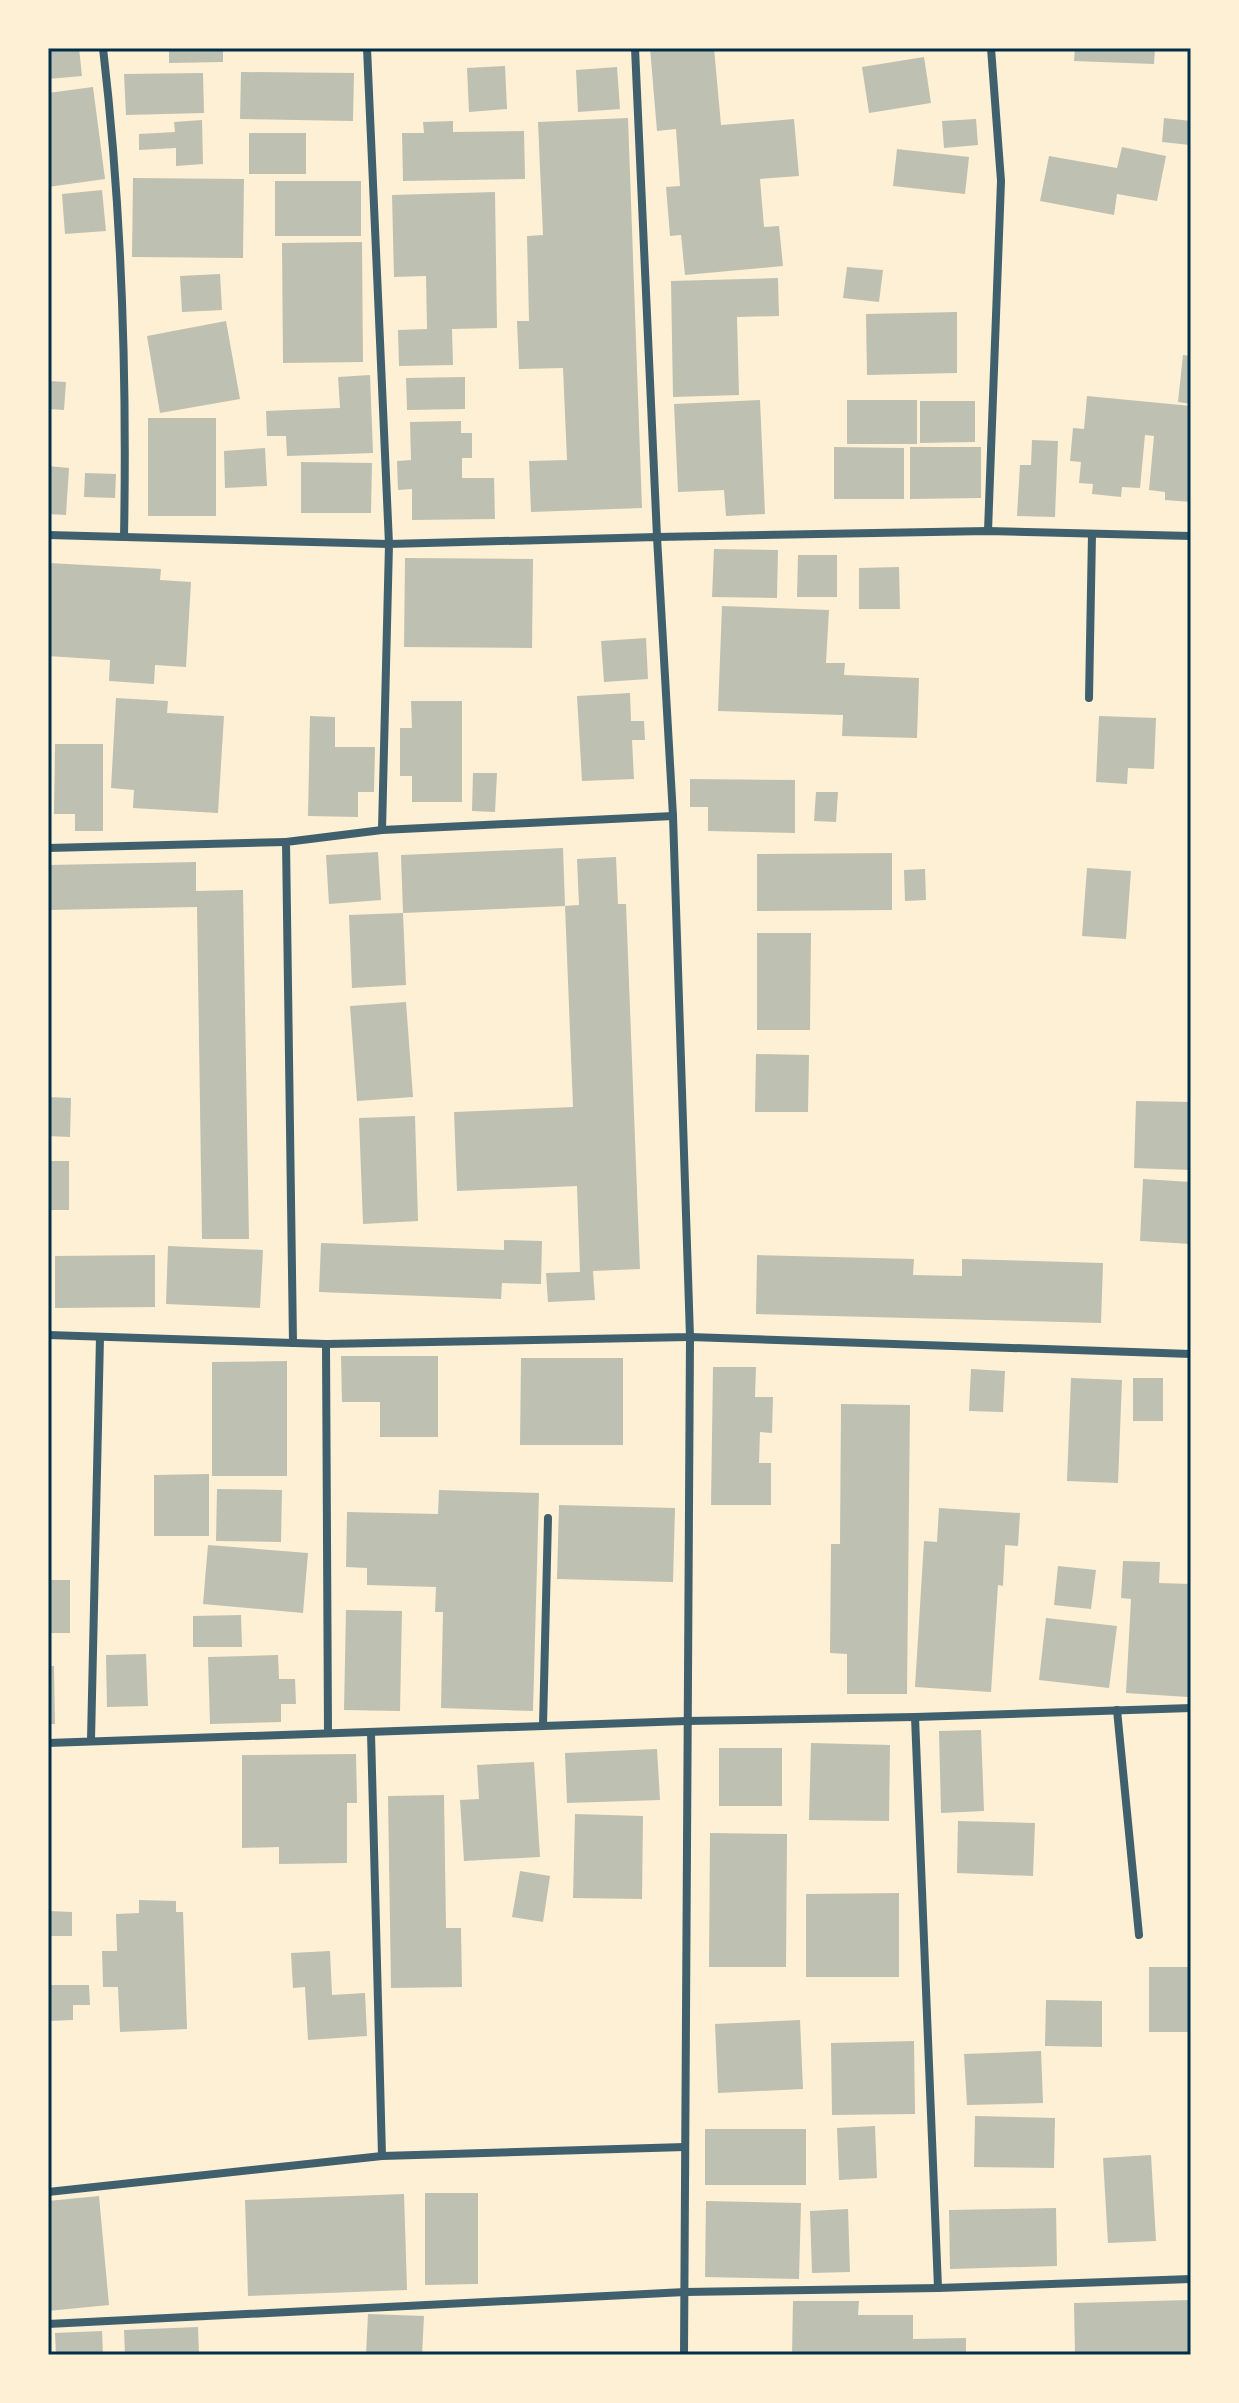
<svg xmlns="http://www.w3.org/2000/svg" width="1239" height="2403" font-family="'Fira Sans',sans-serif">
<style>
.building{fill:#bec0b2}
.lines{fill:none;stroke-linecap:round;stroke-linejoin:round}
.minor{stroke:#3f606c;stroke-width:8}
.neatline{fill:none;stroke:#003049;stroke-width:3}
</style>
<rect width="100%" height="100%" fill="#fdf0d5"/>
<g class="building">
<path d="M48,48H79L82,76L48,79Z"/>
<path d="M169,48H223V62L169,63Z"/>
<path d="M650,48H714L721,125L794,119L799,176L760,179L764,227L779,226L783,266L685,275L681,235L670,236L666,187L680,186L676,129L657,131Z"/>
<path d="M1075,48H1155L1154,64L1074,61Z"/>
<path d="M924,57L931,103L869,113L862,67Z"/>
<path d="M505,66L507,109L469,112L467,68Z"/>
<path d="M617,67L620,109L578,112L576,70Z"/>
<path d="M241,72L354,73L353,121L240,119Z"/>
<path d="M203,73L204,113L126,115L124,74Z"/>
<path d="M93,87L105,179L48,187V93Z"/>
<path d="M628,118L642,508L531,512L529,461L567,460L563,368L519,369L517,321H529L527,236L543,235L538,122Z"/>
<path d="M1164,118L1191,121L1190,145L1162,142Z"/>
<path d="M976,119L978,145L944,148L942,121Z"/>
<path d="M202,120L203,164L176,166V148L139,150V134L175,132L174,122Z"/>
<path d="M453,121V132L524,131L525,179L403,181L402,133H424L423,122Z"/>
<rect x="249" y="133" width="57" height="41"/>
<path d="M1122,147L1166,156L1157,201L1117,194L1114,215L1040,201L1049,156L1117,168Z"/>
<path d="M897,149L969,157L965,194L893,186Z"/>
<path d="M133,178L244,179L243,258L132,257Z"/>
<rect x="275" y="181" width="86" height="55"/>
<path d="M102,190L106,231L65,234L62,194Z"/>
<path d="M495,192L497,328L452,329L453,365L399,366L398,330L427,329L426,276L394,277L392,195Z"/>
<path d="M362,242L363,362L283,363L282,243Z"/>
<path d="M847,267L883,270L879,302L843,298Z"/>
<path d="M220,274L222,310L182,312L180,276Z"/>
<path d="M778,278L779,316L737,317L739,395L673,397L671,281Z"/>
<path d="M957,312V373L867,375L866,314Z"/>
<path d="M226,321L240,399L160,413L147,336Z"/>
<path d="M1183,355L1191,356V404L1178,402Z"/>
<path d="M370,375L373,453L287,456L286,436H267L266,411L340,408L338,377Z"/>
<path d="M465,377V409L407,410L406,378Z"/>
<path d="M48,381L66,382L64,410L48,409Z"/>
<path d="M1087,396L1191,406V502L1165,500V492L1149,490L1154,436L1145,435L1140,488L1122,487L1121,497L1092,494L1093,484L1079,483L1081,462L1070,461L1073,428L1084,429Z"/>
<path d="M760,400L765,514L726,516L724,490L678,492L674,404Z"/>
<rect x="847" y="400" width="70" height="44"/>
<path d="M920,401H975V442L920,443Z"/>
<rect x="148" y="418" width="68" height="98"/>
<path d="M461,421V433H472V458H462V478H494L495,519L412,520V489L398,490L397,461L411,460L410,422Z"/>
<path d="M1032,440L1058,441L1055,517L1017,516L1020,465H1031Z"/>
<path d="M834,447L904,448V499H834Z"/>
<path d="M910,447H981V498L910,499Z"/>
<path d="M265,448L267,486L225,488L224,451Z"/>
<path d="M301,462L372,463L371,513H301Z"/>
<path d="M48,466L69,468L66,515L48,514Z"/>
<path d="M85,473L116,474L115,498L84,497Z"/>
<path d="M714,549L778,550L777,598L712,597Z"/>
<path d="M798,555H837V597H797Z"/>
<path d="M405,558L533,559L532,648L404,647Z"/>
<path d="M48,563L161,569L160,580L191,582L186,667L155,665L154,684L109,681L110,660L48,656Z"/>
<path d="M899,567L900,609H859V568Z"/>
<path d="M722,606L829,610L826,663H845L844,675L919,678L917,738L842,736L843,715L718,711Z"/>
<path d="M646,638L648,679L604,682L601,641Z"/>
<path d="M630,693L631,721H644L645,740H632L634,779L582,781L577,696Z"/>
<path d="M116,698L168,701L167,713L224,716L218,813L133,808L134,790L111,788Z"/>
<path d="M411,701H462V802H412V776H400V728H412Z"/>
<path d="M310,716L335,717V747H375L374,792H358V817L308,816Z"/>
<path d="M1099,716L1156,718L1154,769L1128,768L1127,784L1096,782Z"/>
<path d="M55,744H103V831H75V814H54Z"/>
<path d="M473,773H497L495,812L472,811Z"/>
<path d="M690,779L795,780V833L708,831V807H690Z"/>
<path d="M816,792H838L836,822L814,821Z"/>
<path d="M563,848L565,906L403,913L401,855Z"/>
<path d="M378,852L381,900L329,904L326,855Z"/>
<path d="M892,853V910L757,911V854Z"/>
<path d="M616,857L618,904H626L640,1269L593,1271L595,1300L548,1302L546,1273L580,1272L577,1186L457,1191L454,1112L573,1107L565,906L579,905L577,859Z"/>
<path d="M196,862V891L243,890L249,1239H202L197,907L48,910V865Z"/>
<path d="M1087,868L1131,871L1126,939L1082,936Z"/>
<path d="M925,869L926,900L905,901L904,870Z"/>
<path d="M403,913L406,985L352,988L349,915Z"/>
<path d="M757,933H811L810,1030H757Z"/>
<path d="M406,1002L413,1097L357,1101L350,1006Z"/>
<path d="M756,1054L809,1055L808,1112H755Z"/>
<path d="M48,1097L71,1098L70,1137L48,1136Z"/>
<path d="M1136,1101L1191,1102V1170L1134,1168Z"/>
<path d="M415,1116L418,1221L363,1224L359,1118Z"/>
<rect x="48" y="1161" width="21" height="49"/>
<path d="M1143,1179L1191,1182V1244L1140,1241Z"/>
<path d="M504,1240L542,1241L541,1284L502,1283L501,1299L319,1292L321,1243L504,1250Z"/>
<path d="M168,1246L263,1250L260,1308L166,1304Z"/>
<path d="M155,1255V1307L55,1308V1256Z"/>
<path d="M757,1255L914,1259L913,1275L962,1276V1259L1103,1263L1101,1323L756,1314Z"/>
<path d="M341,1356H438V1437H380V1402H342Z"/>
<path d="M521,1358H623V1445H520Z"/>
<path d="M287,1361V1476H212V1362Z"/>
<path d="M713,1367H756L755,1397H773L772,1433L760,1432L759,1463H771V1505H711Z"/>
<path d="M971,1369L1005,1371L1003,1412L969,1411Z"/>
<path d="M1071,1378L1122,1380L1118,1483L1067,1481Z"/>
<rect x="1133" y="1378" width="30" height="43"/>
<path d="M841,1404L910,1405L907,1694H847V1654L830,1653L831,1544H840Z"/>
<path d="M209,1474V1536H154V1475Z"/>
<path d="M217,1489L282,1490L281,1542L216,1541Z"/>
<path d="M439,1490L539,1493L533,1711L441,1708L443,1612H435L436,1587L367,1585V1568L346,1567L347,1512L438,1514Z"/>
<path d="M559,1505L675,1508L673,1582L557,1579Z"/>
<path d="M939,1508L1020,1513L1018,1546L1005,1545L1003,1586L998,1585L991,1692L915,1687L924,1541L937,1542Z"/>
<path d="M208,1545L308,1553L303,1613L203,1604Z"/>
<path d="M1123,1561L1160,1562L1159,1583L1191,1584L1188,1697L1126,1693L1131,1599L1121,1598Z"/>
<path d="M1058,1566L1096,1570L1091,1609L1054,1605Z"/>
<rect x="48" y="1580" width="22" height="53"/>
<path d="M346,1610L402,1611L400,1711L344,1710Z"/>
<path d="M241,1615L242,1647H193V1616Z"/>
<path d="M1046,1618L1117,1626L1109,1688L1039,1680Z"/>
<path d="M146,1654L148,1706L107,1707L106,1655Z"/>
<path d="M278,1655L279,1679H295L296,1704H281V1722L210,1724L208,1657Z"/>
<path d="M48,1666H54L55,1724H48Z"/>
<path d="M981,1730L984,1811L941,1813L939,1731Z"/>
<path d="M811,1743L890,1745L889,1821L809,1820Z"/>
<rect x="719" y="1748" width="63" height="58"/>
<path d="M657,1749L660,1800L567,1803L565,1753Z"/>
<path d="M356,1754L357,1803H347V1863L279,1864V1847L242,1848V1755Z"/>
<path d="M534,1762L540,1857L464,1861L460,1800L479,1799L477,1765Z"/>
<path d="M444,1795L446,1928H461L462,1987L391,1988L388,1796Z"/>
<path d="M575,1814L643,1816L642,1899L573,1898Z"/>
<path d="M958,1821L1035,1823L1033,1876L957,1873Z"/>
<path d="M710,1833L787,1834L786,1967H709Z"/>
<path d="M520,1871L550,1876L543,1922L512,1917Z"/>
<path d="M899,1893V1977H806V1894Z"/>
<path d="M139,1900L176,1901V1912H183L187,2029L120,2032L118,1987H103L102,1951H117L116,1914L139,1913Z"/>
<path d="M48,1911L72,1912V1936H48Z"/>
<path d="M330,1951L332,1995L365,1993L367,2036L308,2040L305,1987L293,1988L291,1953Z"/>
<rect x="1149" y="1967" width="42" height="65"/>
<path d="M48,1985H89L90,2005H73V2020L48,2021Z"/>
<path d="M1046,2000L1102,2001V2047L1045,2046Z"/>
<path d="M800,2020L803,2089L718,2093L715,2024Z"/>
<path d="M914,2041L915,2114L832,2115L831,2043Z"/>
<path d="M1041,2051L1043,2103L967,2105L964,2054Z"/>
<path d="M975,2116L1055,2118L1054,2168L974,2167Z"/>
<path d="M875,2126L877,2178L839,2180L837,2128Z"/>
<rect x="705" y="2129" width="101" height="56"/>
<path d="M1151,2155L1156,2241L1108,2243L1103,2158Z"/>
<path d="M425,2193H478V2284L425,2285Z"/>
<path d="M404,2194L407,2290L248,2296L245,2200Z"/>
<path d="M99,2196L109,2305L48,2311V2201Z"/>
<path d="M706,2201L801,2203L799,2279L705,2277Z"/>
<path d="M1056,2208L1057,2266L950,2269L949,2210Z"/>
<path d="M848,2209L850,2272L812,2273L810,2211Z"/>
<path d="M1190,2300L1191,2355H1075L1074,2303Z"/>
<path d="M793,2301H859L858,2315H913V2339L966,2338V2355H792Z"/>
<path d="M368,2314L424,2316L422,2355H366Z"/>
<path d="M198,2327L199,2355H125L124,2330Z"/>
<path d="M102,2331L103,2355H56L55,2333Z"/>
</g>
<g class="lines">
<g class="minor">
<path d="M103,48C122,211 127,374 124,537"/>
<path d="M635,48L657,537L988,531L1191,536"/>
<path d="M988,531L1001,181L991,48"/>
<path d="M48,535L389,544L367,48"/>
<path d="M1089,698L1092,534"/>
<path d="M48,848L286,842"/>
<path d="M48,1335L326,1344L690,1337L673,816L657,537L389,544L382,830"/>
<path d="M293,1343L286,842L382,830L673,816"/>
<path d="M326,1344L328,1732"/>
<path d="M1117,1710L1139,1935"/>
<path d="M915,1717L938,2288"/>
<path d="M543,1726L548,1518"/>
<path d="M371,1733L382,2156"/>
<path d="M91,1740L100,1337"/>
<path d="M48,1743L686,1721L915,1717L1191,1708"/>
<path d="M48,2192L382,2156L685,2147"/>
<path d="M48,2324L685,2292L938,2288L1191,2279"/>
<path d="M684,2355L690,1337L1191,1354"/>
</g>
</g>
<rect width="1239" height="2403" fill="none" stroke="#fdf0d5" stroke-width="100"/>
<rect x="50" y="50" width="1139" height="2303" class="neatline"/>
</svg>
